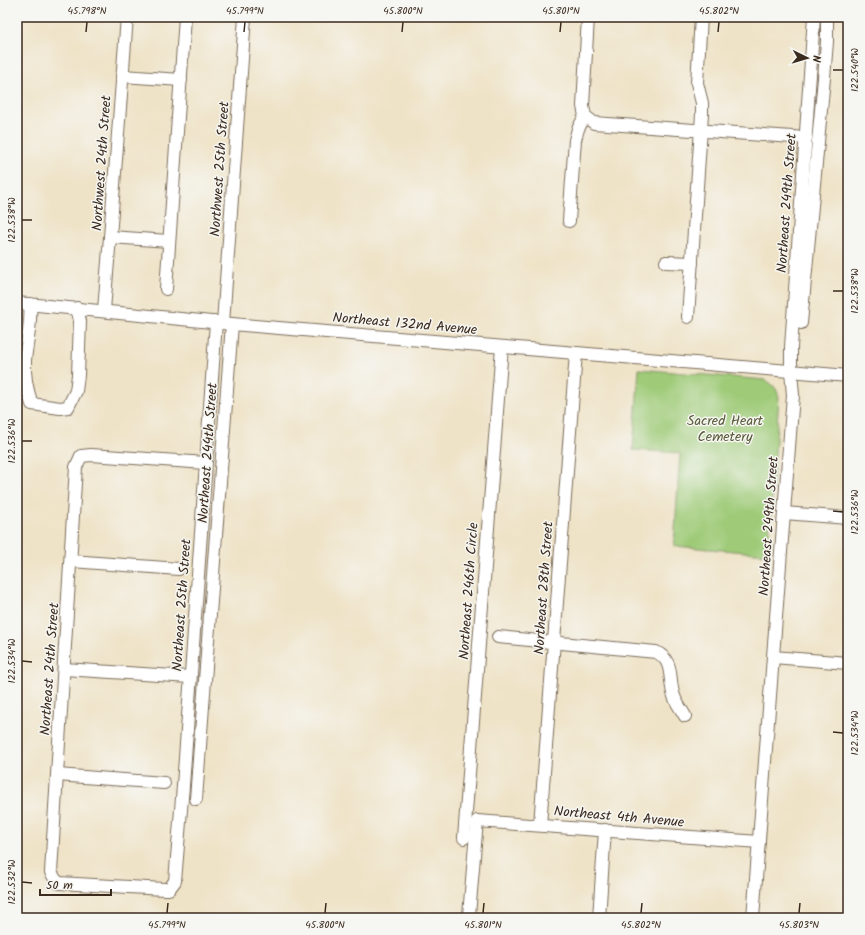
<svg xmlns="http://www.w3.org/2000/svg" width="865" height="935" font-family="Kalam,sans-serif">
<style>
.green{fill:#9fcb78;stroke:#6d7a4b}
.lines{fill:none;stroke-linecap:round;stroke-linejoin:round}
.minor-casing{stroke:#7a6b59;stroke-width:14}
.minor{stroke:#fff;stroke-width:12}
.ticks{fill:none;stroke:#3b2a1e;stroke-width:1.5}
.labels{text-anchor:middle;stroke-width:3;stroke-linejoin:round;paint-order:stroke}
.street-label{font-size:14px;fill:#3b2a1e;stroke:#f6f6f2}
.park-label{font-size:14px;fill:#595a39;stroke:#f6f6f2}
.neatline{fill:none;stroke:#3b2a1e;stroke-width:1.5}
.ticks-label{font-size:10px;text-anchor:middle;fill:#3b2a1e}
</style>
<rect width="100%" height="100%" fill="#f6f6f2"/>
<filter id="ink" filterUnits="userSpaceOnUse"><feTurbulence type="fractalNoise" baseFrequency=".025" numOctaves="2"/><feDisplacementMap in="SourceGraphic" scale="8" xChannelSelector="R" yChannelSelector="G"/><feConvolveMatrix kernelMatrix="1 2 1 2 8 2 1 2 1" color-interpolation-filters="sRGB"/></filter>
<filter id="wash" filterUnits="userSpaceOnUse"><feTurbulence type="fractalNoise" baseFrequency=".012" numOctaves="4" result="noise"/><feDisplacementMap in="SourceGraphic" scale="16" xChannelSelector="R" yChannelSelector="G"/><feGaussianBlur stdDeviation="0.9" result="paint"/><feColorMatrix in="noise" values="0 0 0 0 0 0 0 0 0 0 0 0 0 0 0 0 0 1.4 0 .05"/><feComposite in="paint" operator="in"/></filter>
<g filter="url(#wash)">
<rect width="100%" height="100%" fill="#efe3c7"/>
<path class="green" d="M639,369L766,380C773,385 777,388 779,397L768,554L674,546L680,453L633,450Z"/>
</g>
<g filter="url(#ink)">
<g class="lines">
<defs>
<g id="minor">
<path d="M588,17L583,106L585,116L594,123L806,138"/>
<path d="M122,76L181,80"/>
<path d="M569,221L575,140L578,129L585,116"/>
<path d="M110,237L169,241"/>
<path d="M666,262L692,263"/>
<path d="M166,289L185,17"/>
<path d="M17,303L232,324L848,376"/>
<path d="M30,304C32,323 27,341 25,360C24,375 27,390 32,404L60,408L68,407L76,391L78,375L80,321L77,308"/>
<path d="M104,310L110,237L127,17"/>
<path d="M688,317L702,114V103L697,83L701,17"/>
<path d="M223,323L245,17"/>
<path d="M801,323L824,78L827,42V17"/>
<path d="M206,463L91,455L81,456L76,467L51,872L55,879L59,883L164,889H169L175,881L183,786L216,322"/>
<path d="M784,513L848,518"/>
<path d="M71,561L179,569"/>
<path d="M498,637L656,652C675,661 668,680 674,696C676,703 682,710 685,716"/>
<path d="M773,657L848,663"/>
<path d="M64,669L190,677"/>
<path d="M57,775L164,783"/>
<path d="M196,799L232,324"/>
<path d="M540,825L576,353"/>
<path d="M464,838L502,347"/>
<path d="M469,915L477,821L759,842"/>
<path d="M599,918L605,830"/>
<path d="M753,918L793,395L791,371V347L814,17"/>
</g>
</defs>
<use href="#minor" class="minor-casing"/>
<use href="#minor" class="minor"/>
</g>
</g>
<path class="ticks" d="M86,32L87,22M244,32L245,22M402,32L403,22M560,32L561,22M718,32L719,22M833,70H843M22,220H32M833,291H843M22,441H32M833,511L843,512M22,661L32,662M833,732L843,733M22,882L32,883M167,913L168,903M325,913L326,903M483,913L484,903M641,913L642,903M799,913L800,903"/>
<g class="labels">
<g class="street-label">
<text transform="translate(101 163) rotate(-86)" y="5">Northwest 24th Street</text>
<text transform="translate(219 169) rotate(-86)" y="5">Northwest 25th Street</text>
<text transform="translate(786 203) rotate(-86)" y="5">Northeast 249th Street</text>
<text transform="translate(405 323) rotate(5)" y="5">Northeast 132nd Avenue</text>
<text transform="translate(207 453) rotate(-86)" y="5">Northeast 244th Street</text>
<text transform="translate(768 526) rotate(-86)" y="5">Northeast 249th Street</text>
<text transform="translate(543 588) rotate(-86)" y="5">Northeast 28th Street</text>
<text transform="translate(468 591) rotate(-86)" y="5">Northeast 246th Circle</text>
<text transform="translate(181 605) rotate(-86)" y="5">Northeast 25th Street</text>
<text transform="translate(49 669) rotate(-86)" y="5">Northeast 24th Street</text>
<text transform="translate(619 816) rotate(5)" y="5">Northeast 4th Avenue</text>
</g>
<g class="park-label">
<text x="725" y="425">Sacred Heart<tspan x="725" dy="16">Cemetery</tspan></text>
</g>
</g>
<rect width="865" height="935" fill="none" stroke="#f6f6f2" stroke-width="44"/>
<g transform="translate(807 58) rotate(95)" stroke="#f6f6f2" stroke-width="3" paint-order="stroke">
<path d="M0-3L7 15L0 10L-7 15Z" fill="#3b2a1e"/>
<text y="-6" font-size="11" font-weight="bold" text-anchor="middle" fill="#3b2a1e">N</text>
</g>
<path d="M40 889v6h71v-6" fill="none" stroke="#3b2a1e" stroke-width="2"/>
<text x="46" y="889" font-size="12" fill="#3b2a1e" stroke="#f6f6f2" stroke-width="3" paint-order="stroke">50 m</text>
<rect x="22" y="22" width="821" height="891" class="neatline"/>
<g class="ticks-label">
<text x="87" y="14">45.798°N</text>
<text x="245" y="14">45.799°N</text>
<text x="403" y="14">45.800°N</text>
<text x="561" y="14">45.801°N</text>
<text x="719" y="14">45.802°N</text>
<text transform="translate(854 70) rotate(-90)" y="4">122.540°W</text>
<text transform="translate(11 220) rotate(-90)" y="4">122.538°W</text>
<text transform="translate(854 291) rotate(-90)" y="4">122.538°W</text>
<text transform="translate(11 441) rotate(-90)" y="4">122.536°W</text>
<text transform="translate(854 512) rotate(-90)" y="4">122.536°W</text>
<text transform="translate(11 661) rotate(-90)" y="4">122.534°W</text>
<text transform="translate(854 733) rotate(-90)" y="4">122.534°W</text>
<text transform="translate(11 882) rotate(-90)" y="4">122.532°W</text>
<text x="167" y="928">45.799°N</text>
<text x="325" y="928">45.800°N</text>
<text x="483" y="928">45.801°N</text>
<text x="641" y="928">45.802°N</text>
<text x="799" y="928">45.803°N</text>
</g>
</svg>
